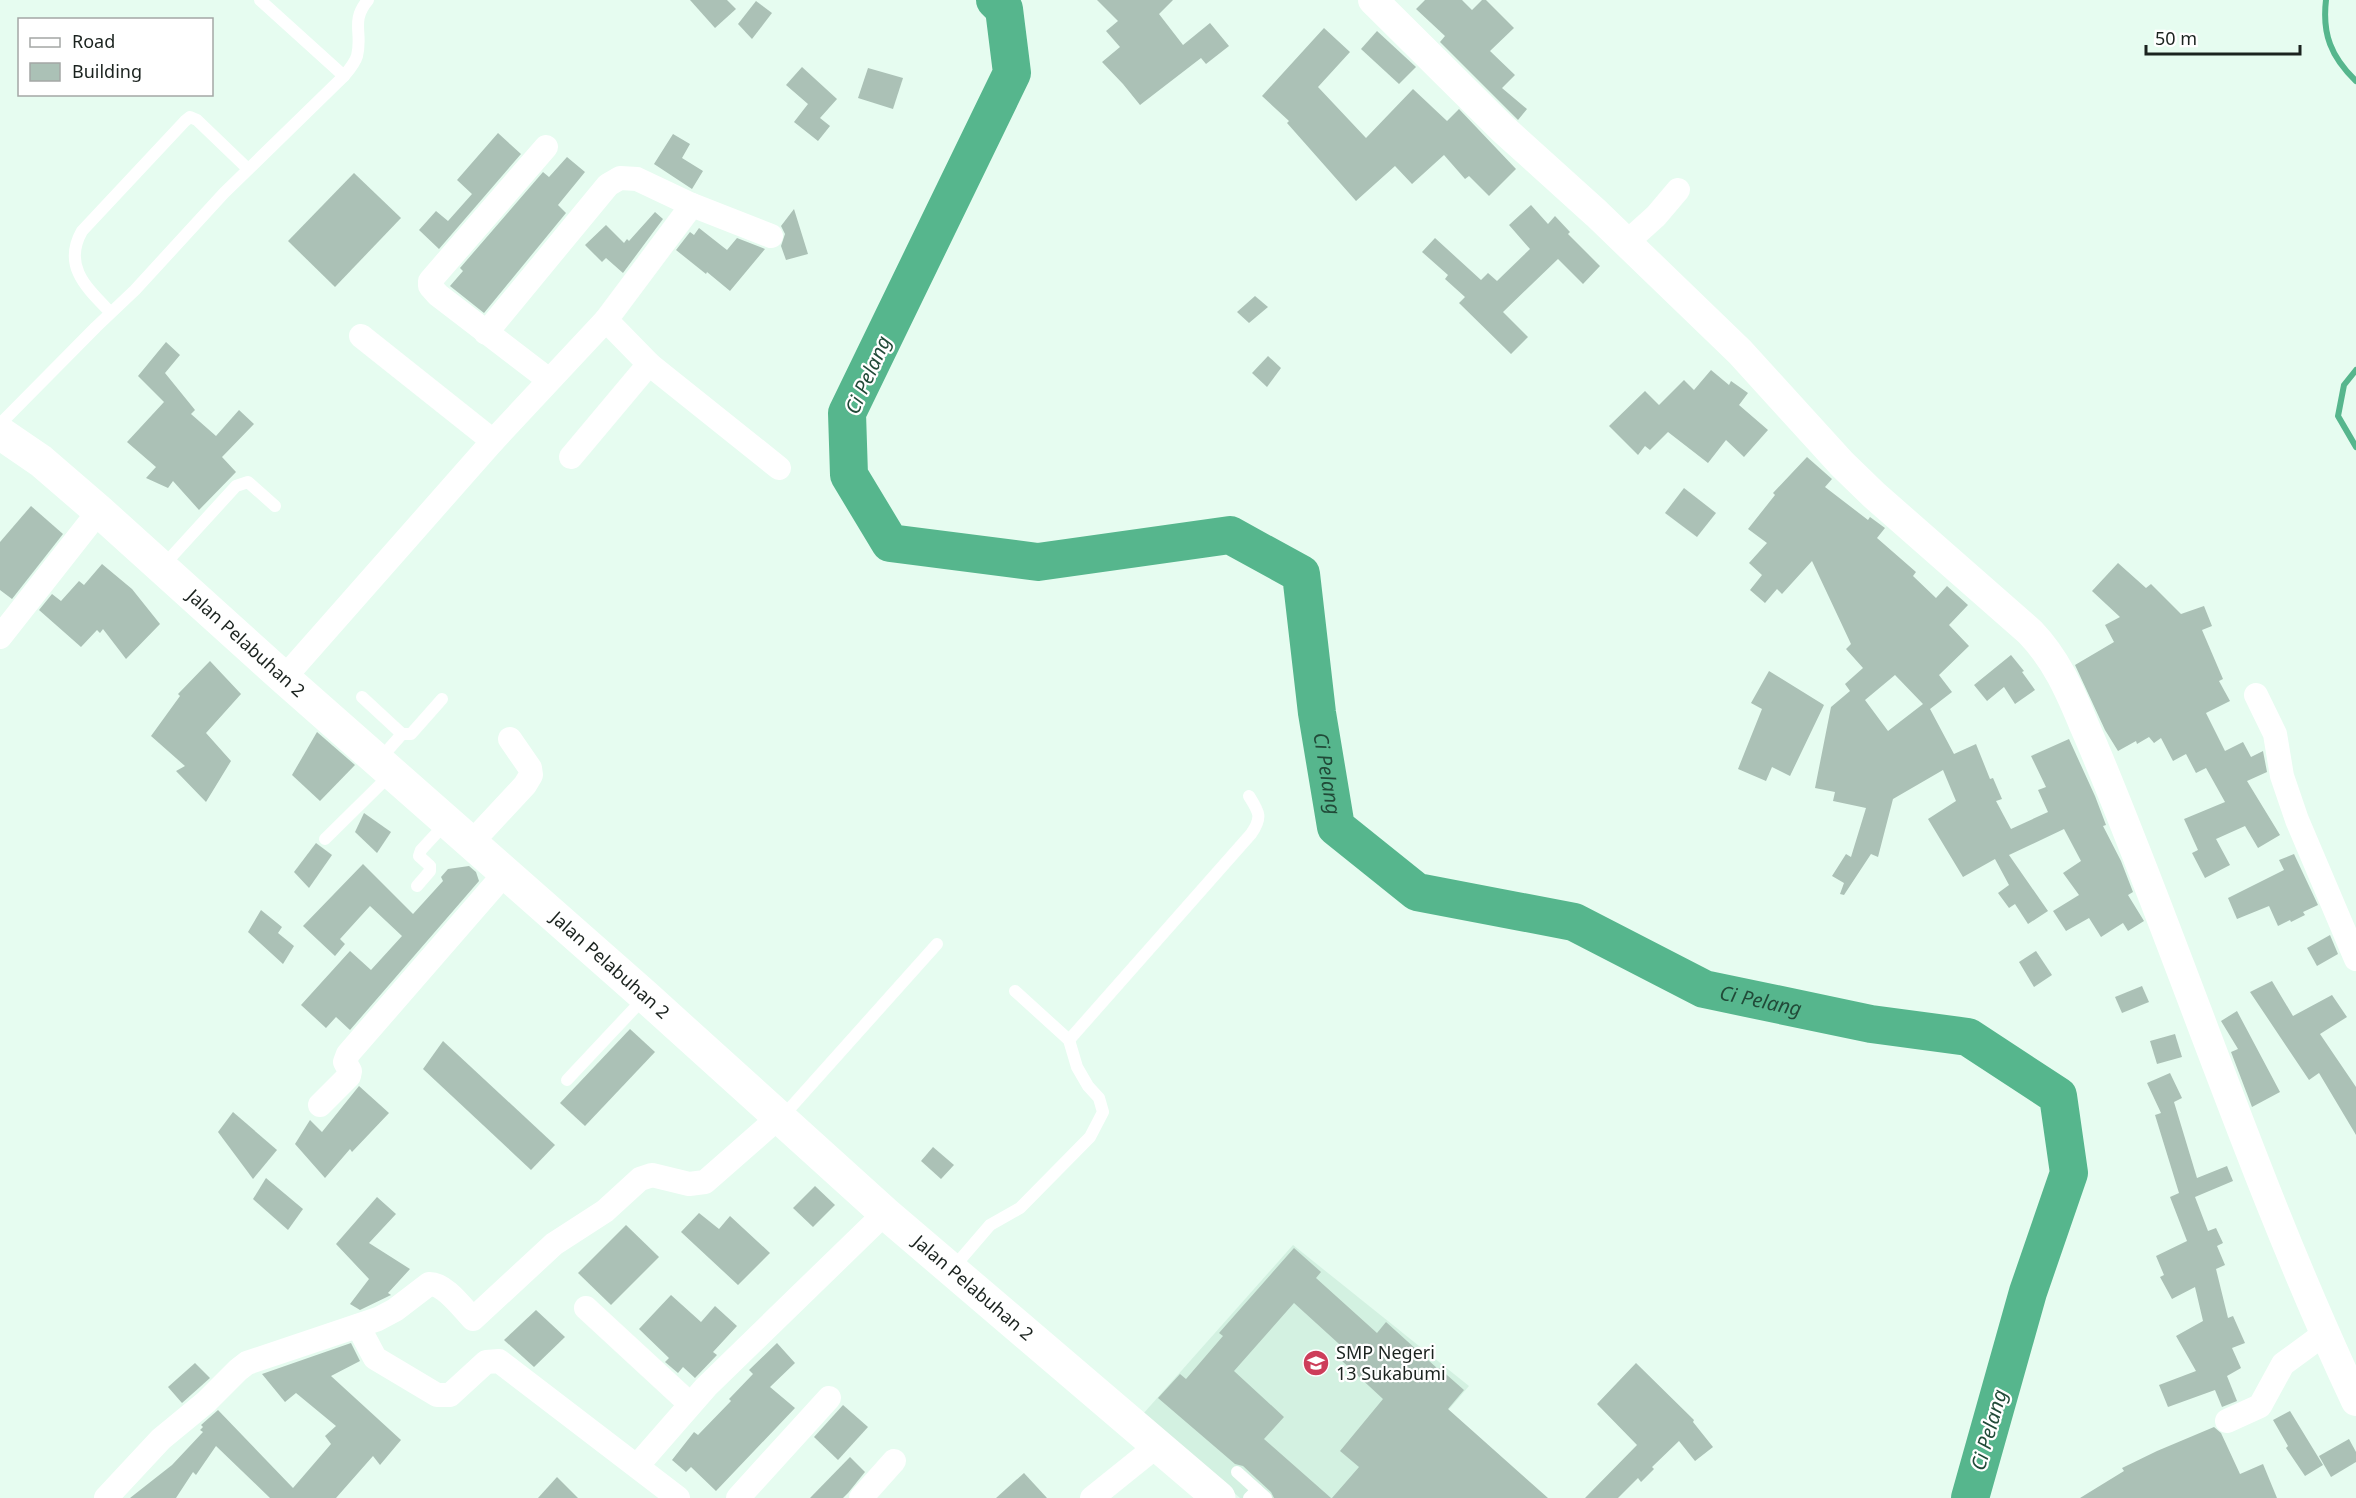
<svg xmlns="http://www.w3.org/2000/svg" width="2356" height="1498" font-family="'Noto Sans',sans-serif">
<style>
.built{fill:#d3f1e1}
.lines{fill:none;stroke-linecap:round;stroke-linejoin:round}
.stream{stroke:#56b68d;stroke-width:6}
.river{stroke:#56b68d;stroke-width:38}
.building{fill:#abc1b6;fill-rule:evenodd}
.service{stroke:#fff;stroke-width:12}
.minor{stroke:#fff;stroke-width:24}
.tertiary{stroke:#fff;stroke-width:30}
.secondary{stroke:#fff;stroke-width:33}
.labels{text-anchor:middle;stroke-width:4.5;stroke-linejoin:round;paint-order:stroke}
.street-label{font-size:18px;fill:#1b231f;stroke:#fff}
.poi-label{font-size:18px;fill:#1b231f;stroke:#fff;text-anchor:start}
.water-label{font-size:20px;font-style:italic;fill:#214a38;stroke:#fff}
</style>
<rect width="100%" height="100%" fill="#e6fcf0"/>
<path class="built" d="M1293,1245L1469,1386L1372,1498H1240L1143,1414Z"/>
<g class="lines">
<g class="stream">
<path d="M2326,0C2322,34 2331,57 2356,81"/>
<path d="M2356,370L2344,385L2338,416L2356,447"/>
</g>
<path class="river" id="s1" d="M995,0L1004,9L1012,73L847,413L849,475L890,543L1038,562L1230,535L1301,574L1317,713L1336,827L1417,892L1574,922L1704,989L1871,1024L1968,1037L2058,1096L2069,1173L2028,1292L1970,1498"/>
</g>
<g class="building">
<path d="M690,0H727L736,9L715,28Z"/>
<path d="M1097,0H1173L1159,14L1183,45L1210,23L1229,46L1206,64L1201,58L1140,105L1123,84L1102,62L1120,47L1106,31L1118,21Z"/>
<path d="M1425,0H1462L1472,10L1482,0H1486L1514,28L1490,51L1515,75L1502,88L1527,109L1518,120L1440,42L1445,36L1416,9Z"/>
<path d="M756,1L772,13L752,39L738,24Z"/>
<path d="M1324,28L1350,52L1318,87L1366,138L1413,89L1447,121L1459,109L1516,169L1489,196L1469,176L1465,179L1444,155L1412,184L1395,166L1356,201L1287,123L1289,121L1262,96Z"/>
<path d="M1377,31L1416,67L1399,84L1361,49Z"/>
<path d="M802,67L837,99L820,118L830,126L818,141L794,122L808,104L786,85Z"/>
<path d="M868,68L903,78L893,109L858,98Z"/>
<path d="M498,133L521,154L439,249L419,230L436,211L448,221L472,194L457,180Z"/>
<path d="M673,134L690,144L682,158L703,171L692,189L654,164Z"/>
<path d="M567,157L585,172L558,205L566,213L484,313L450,286L463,271L460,268L543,172L549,177Z"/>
<path d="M354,173L401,218L335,287L288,241Z"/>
<path d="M1531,205L1548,224L1555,216L1570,232L1568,234L1600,266L1583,284L1558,259L1503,312L1528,337L1511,354L1459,303L1465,297L1445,279L1448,275L1422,252L1435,238L1481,280L1488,273L1497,281L1530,249L1509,225Z"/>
<path d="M794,209L808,254L786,260L781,246L785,234L781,226Z"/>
<path d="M655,212L663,219L623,273L606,258L602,262L585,245L606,225L624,243L627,239L629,241Z"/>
<path d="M699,228L727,250L737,238L765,249L730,291L707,272L706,274L676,250L690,232L694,235Z"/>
<path d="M1255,296L1268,307L1249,323L1237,312Z"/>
<path d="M166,342L180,355L165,373L195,410L191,414L216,436L239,410L254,424L222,457L236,472L199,510L173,481L168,488L146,478L156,467L127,442L164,402L138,376Z"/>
<path d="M1268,356L1281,368L1267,387L1252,373Z"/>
<path d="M1711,370L1729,385L1731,381L1748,393L1739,405L1768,430L1744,457L1726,440L1708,463L1668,432L1650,450L1645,446L1638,455L1609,426L1645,391L1659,405L1684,380L1694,390Z"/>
<path d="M1807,457L1832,479L1825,487L1868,520L1870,517L1885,528L1877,538L1916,572L1913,576L1936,598L1947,586L1968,605L1949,625L1969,646L1939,675L1952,692L1930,709L1954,754L1976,744L1990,779L1993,778L2002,799L1996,801L2011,829L2048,812L2038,790L2046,787L2031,756L2069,739L2095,796L2106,825L2103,826L2121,861L2133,892L2128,895L2144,921L2128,931L2123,923L2101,937L2089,918L2066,931L2053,911L2079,895L2063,873L2081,861L2064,829L2009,855L2048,911L2028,924L2015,904L2009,908L1998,893L2009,885L1995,859L1963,877L1928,819L1956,801L1943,770L1893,799L1878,857L1871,854L1844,895L1840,894L1844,883L1832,876L1846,854L1851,857L1866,808L1833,801L1835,792L1815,788L1831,707L1850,691L1845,684L1863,668L1846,649L1851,644L1812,561L1782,594L1777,589L1765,603L1750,590L1762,575L1749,563L1767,543L1748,529L1775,495L1773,493ZM1895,675L1923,704L1888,731L1865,700Z"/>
<path d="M1684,488L1716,513L1697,537L1665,513Z"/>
<path d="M31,506L63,534L12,599L0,590V542Z"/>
<path d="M2118,563L2146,588L2151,584L2181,614L2204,606L2212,626L2202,630L2223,679L2219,681L2230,701L2206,713L2225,751L2243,742L2251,757L2263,751L2267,772L2247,781L2280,835L2258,848L2245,826L2216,839L2230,865L2205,878L2192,853L2198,850L2184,819L2225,802L2206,768L2196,773L2186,754L2173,761L2161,738L2154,743L2149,737L2137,744L2136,741L2118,751L2105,730L2075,665L2114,642L2105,625L2120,617L2092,591Z"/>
<path d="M102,564L132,589L160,624L126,659L103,629L100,633L97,630L81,647L39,610L52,594L61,601L79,581L84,585Z"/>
<path d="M2011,655L2024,671L2022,672L2035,690L2015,704L2004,687L1987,701L1974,685Z"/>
<path d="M210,661L241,694L206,733L231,761L206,802L176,771L185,766L151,736L180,696L178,694Z"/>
<path d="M1769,671L1824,705L1790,776L1772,767L1766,781L1738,769L1762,709L1751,703Z"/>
<path d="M317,732L355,765L320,801L292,775Z"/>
<path d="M364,813L391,832L377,853L355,832Z"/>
<path d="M316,843L332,855L309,888L294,872Z"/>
<path d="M2294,854L2318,905L2303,912L2305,915L2291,922L2290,920L2278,926L2269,906L2237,919L2228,898L2284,870L2279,860Z"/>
<path d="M363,864L413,914L443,881L441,877L448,869L469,866L476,872L479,881L350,1030L336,1017L326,1028L301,1005L350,951L371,970L402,936L370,906L340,939L345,944L335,956L303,926Z"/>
<path d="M261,910L282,927L278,933L294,946L283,964L248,932Z"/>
<path d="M2330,935L2338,954L2317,966L2307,948Z"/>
<path d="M2036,951L2052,975L2034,987L2019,962Z"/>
<path d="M2272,981L2293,1016L2332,995L2347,1017L2320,1034L2356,1087V1135L2319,1073L2309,1080L2250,992Z"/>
<path d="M2142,986L2149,1002L2122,1013L2115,997Z"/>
<path d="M2237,1011L2280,1092L2252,1107L2231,1052L2238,1049L2221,1021Z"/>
<path d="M630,1029L655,1052L585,1126L560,1103Z"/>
<path d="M2175,1034L2182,1057L2157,1064L2150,1041Z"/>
<path d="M443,1041L555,1145L531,1170L423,1069Z"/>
<path d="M2170,1073L2182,1098L2174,1102L2197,1178L2227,1166L2233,1181L2195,1197L2208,1231L2216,1228L2223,1243L2217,1246L2225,1265L2216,1269L2228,1318L2233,1316L2245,1343L2232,1348L2241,1368L2227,1376L2237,1401L2222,1407L2215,1390L2168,1407L2159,1385L2196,1371L2176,1336L2203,1321L2195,1287L2172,1299L2160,1277L2164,1275L2156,1256L2187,1241L2170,1197L2179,1193L2155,1115L2161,1113L2147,1083Z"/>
<path d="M359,1086L389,1113L352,1152L350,1149L325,1178L295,1144L310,1120L322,1132Z"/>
<path d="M233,1112L277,1150L253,1179L218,1132Z"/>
<path d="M933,1147L954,1165L941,1179L921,1161Z"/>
<path d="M266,1178L303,1209L288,1230L253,1199Z"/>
<path d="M815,1186L835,1205L813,1227L793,1208Z"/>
<path d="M377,1197L396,1214L369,1243L410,1269L388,1293L391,1295L360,1310L350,1304L369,1279L336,1244Z"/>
<path d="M699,1213L719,1229L730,1216L770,1253L738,1285L681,1232Z"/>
<path d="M626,1225L659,1257L611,1305L578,1273Z"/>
<path d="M1294,1248L1321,1272L1316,1278L1377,1333L1386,1322L1438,1369L1439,1368L1464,1390L1448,1409L1548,1498H1332L1359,1467L1340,1451L1383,1399L1342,1361L1349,1353L1294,1303L1234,1371L1284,1417L1264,1439L1331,1498H1274L1271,1492L1243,1466L1235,1464L1158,1398L1180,1374L1186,1379L1223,1336L1219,1333Z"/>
<path d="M671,1295L701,1322L715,1306L737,1326L713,1352L717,1355L695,1378L683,1367L678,1373L665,1362L669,1358L639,1329Z"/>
<path d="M536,1310L565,1337L534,1367L504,1340Z"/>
<path d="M351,1343L360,1361L331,1376L401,1440L380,1465L373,1456L336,1498H270L216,1446L196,1475L193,1472L176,1498H130L172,1465L203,1432L200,1430L203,1427L201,1425L218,1410L293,1488L331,1444L325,1436L336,1426L296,1393L285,1402L262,1374Z"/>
<path d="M777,1343L795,1363L770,1387L795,1408L716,1491L691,1467L686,1472L672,1460L694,1432L698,1435L731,1401L729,1399L753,1374L749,1370Z"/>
<path d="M195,1363L210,1378L182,1403L168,1387Z"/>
<path d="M1636,1363L1694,1420L1693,1422L1713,1447L1695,1461L1679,1441L1652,1467L1654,1469L1641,1482L1638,1478L1618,1498H1585L1637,1445L1597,1404Z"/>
<path d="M843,1405L868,1427L838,1460L814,1437Z"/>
<path d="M2290,1411L2323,1465L2305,1476L2286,1448L2288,1446L2273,1420Z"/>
<path d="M2214,1427L2221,1433L2240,1474L2263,1464L2277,1498H2080L2124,1471L2122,1468L2157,1451Z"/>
<path d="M2349,1439L2356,1452V1462L2331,1477L2319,1456Z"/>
<path d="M850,1457L865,1472L848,1493L843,1498H810Z"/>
<path d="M1024,1473L1047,1498H996Z"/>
<path d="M557,1477L578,1498H538Z"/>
</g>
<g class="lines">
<g class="service">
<path d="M260,0L344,76"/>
<path d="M110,312C87,288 62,266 82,231L185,121L190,117L197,120L248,169"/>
<path d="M0,424L96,327L135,290L224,193L344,76C349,70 355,63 357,56C363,33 350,21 368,0"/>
<path d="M162,567L236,486L248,482L275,506"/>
<path d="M362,697L402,734"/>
<path d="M380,759L402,734H411L442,699"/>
<path d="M325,839L392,773"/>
<path d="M417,886L430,871V866L419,856L421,850L447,822"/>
<path d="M1069,1040L1251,834C1263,817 1259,812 1249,796"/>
<path d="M567,1080L645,997"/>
<path d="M780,1116L792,1106L937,944"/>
<path d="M953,1268L990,1225L1020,1208L1090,1137L1103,1112L1099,1098L1088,1086L1077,1067L1069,1040L1015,991"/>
<path d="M1237,1472L1257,1490"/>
<path d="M1249,1498L1257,1490L1266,1498"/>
</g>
<g class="minor">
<path d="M546,147L430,281V286L438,295L549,380"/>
<path d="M1626,243L1656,216L1678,190"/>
<path d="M606,320L692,205"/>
<path d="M486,333L608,185L620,178L637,179L692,205L771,236"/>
<path d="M361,336L493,441"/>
<path d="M571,457L649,364"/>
<path d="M0,637L99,511"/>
<path d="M284,678L493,441L606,320L649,364L779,468"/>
<path d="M2256,695L2275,734L2282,776L2297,820L2356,959"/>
<path d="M472,842L525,785L531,775L530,768L510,739"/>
<path d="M320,1105L349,1076L350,1071L345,1062L348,1054L506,872"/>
<path d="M586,1308L690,1404"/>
<path d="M358,1326L375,1358L437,1395H450L486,1362L499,1361L678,1498"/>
<path d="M2227,1421L2260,1406L2283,1364L2324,1334"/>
<path d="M637,1466L706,1387L885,1213"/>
<path d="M106,1498L161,1439L206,1402L238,1370L247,1363L378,1319L395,1310L429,1284C445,1283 463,1309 473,1319L554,1244L605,1211L640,1179L652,1175L689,1184L705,1182L779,1117"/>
<path d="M738,1498L829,1398"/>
<path d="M861,1498L894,1461"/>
<path d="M1092,1498L1158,1445"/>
</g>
<path class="tertiary" d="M1373,0L1503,129L1597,214L1740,352L1842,464L1874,495L2030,632C2056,659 2070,691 2084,725C2103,768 2120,812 2137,855C2209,1038 2272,1223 2356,1401"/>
<path class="secondary" id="s2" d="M0,433L41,461L99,511L284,678L645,996L885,1213L1219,1498"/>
</g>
<defs>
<symbol id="school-disc" viewBox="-11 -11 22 22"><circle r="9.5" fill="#cd3d5a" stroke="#fff"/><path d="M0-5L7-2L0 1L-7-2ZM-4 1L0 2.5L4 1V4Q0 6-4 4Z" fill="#fff"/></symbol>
</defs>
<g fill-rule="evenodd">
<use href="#school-disc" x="1301" y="1348" width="30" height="30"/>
</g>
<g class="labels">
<g class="street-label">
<text dy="6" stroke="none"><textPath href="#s2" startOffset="324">Jalan Pelabuhan 2</textPath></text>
<text dy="6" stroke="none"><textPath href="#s2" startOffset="810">Jalan Pelabuhan 2</textPath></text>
<text dy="6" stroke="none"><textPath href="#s2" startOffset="1296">Jalan Pelabuhan 2</textPath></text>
</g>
<g class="poi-label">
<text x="1336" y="1359">SMP Negeri<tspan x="1336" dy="21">13 Sukabumi</tspan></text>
</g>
<g class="water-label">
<text transform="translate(868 375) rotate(-66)" y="7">Ci Pelang</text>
<text dy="7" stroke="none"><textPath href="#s1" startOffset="1222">Ci Pelang</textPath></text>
<text dy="7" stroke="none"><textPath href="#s1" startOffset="1744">Ci Pelang</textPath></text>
<text transform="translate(1989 1430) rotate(-74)" y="7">Ci Pelang</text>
</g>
</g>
<rect x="18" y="18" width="195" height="78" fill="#ffffff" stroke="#a4a7a5" stroke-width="1.5"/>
<rect x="30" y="38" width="30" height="9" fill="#ffffff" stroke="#a4a7a5" stroke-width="1.5"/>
<text x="72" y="48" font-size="18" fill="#1b231f">Road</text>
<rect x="30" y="63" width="30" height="18" fill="#abc1b6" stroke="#a4a7a5" stroke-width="1.5"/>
<text x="72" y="78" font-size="18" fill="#1b231f">Building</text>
<path d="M2146 45v9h154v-9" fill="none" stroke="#1b231f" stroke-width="3"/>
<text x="2155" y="45" font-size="18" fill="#1b231f" stroke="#ffffff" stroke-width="4.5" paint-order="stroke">50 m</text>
</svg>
